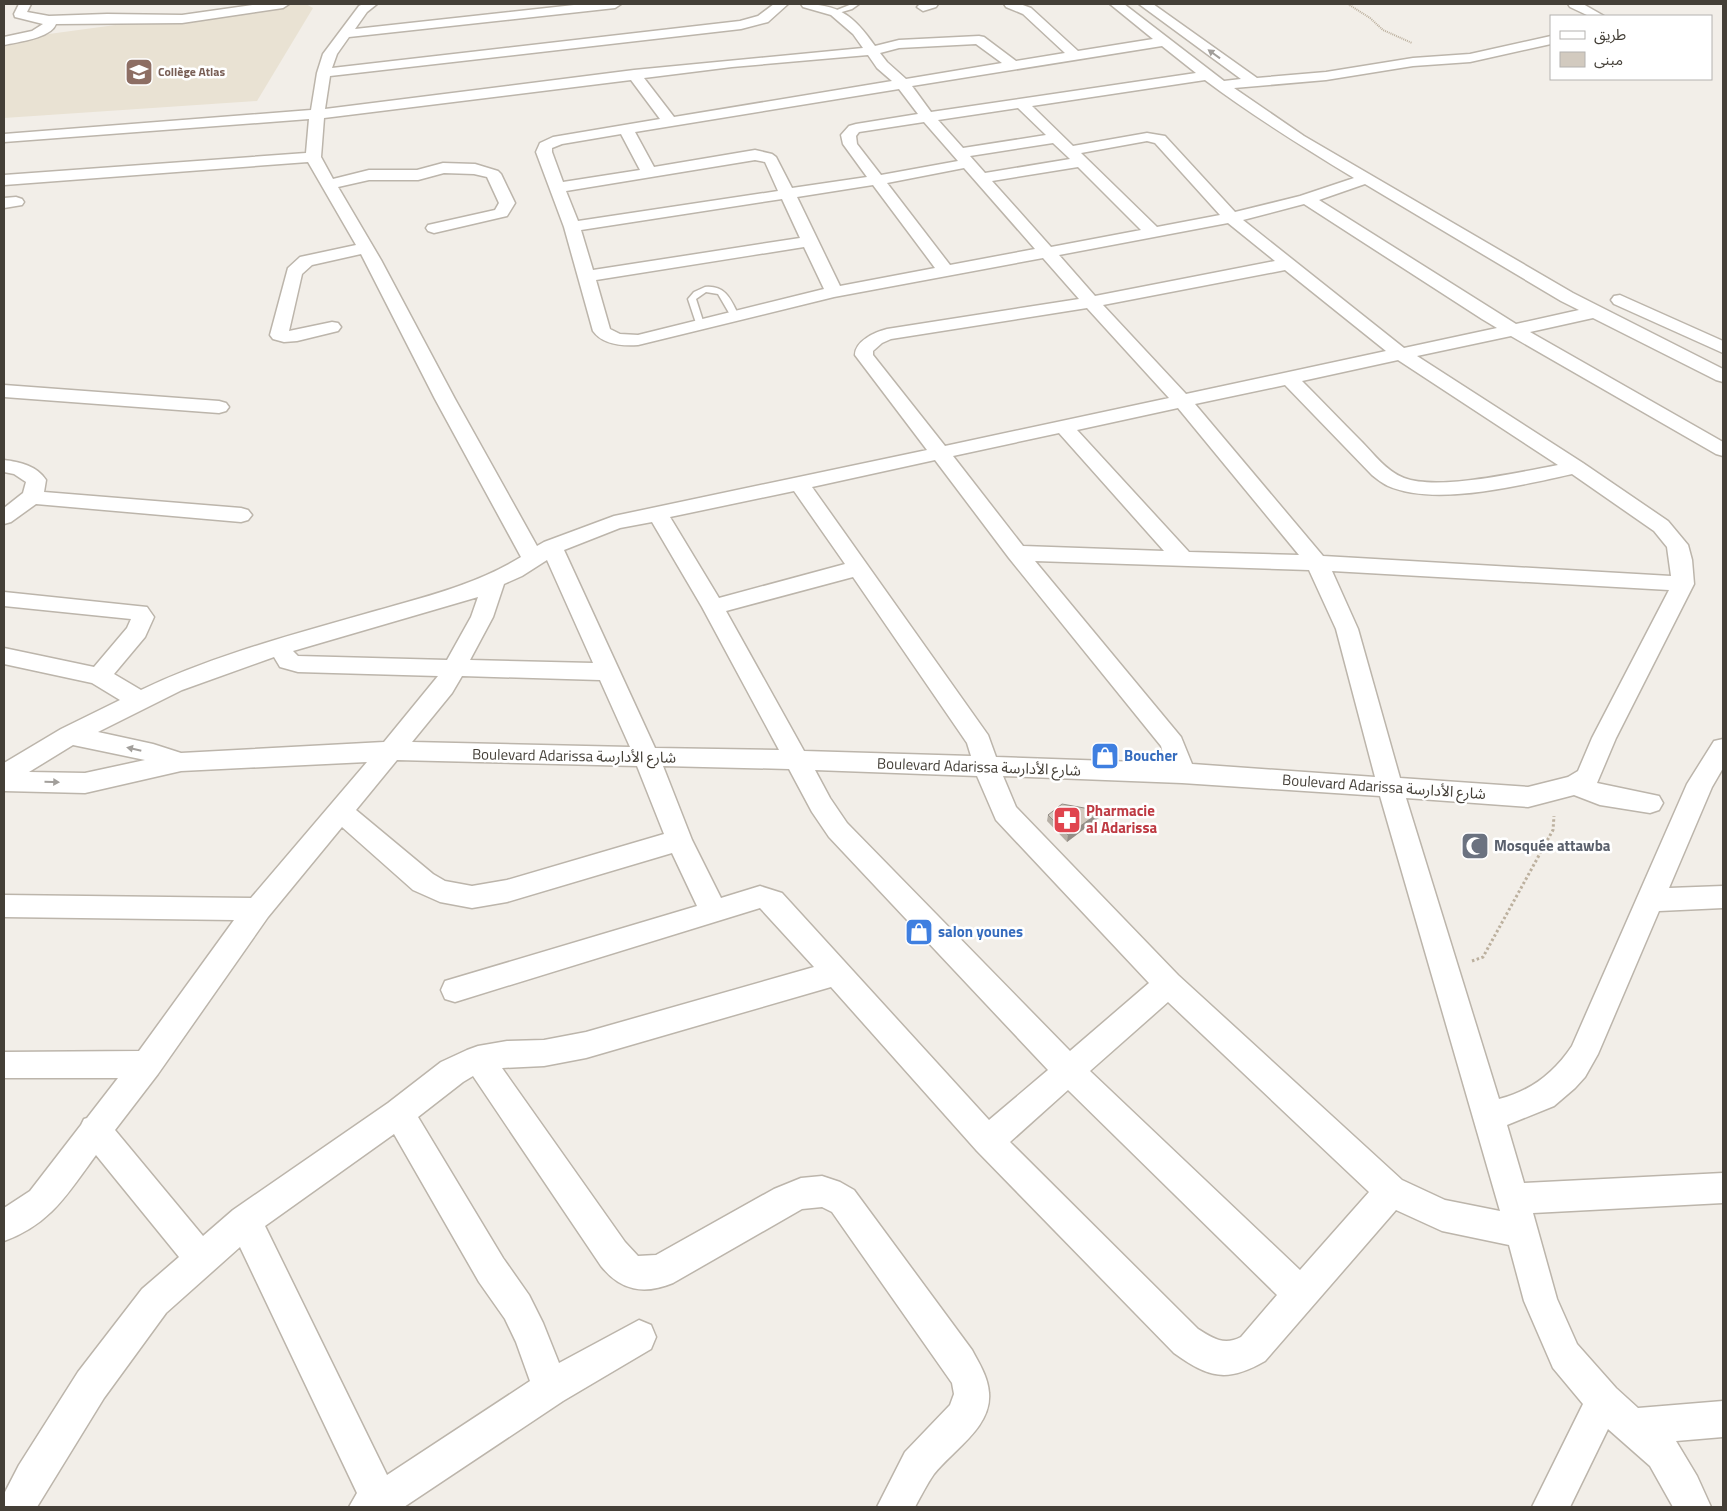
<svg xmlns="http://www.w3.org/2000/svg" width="1727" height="1511" font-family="'Titillium Web','Noto Sans Arabic',sans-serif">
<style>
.education{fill:#e9e2d3}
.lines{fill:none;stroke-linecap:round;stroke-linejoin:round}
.service-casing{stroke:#bcb5ab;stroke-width:3}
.minor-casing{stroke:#bcb5ab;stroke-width:3}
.path-far1{stroke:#bcb09e;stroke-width:2;stroke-dasharray:1 1;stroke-linecap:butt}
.path{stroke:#bcb09e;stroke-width:3;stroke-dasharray:2.5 2.5;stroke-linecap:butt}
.service{fill:#fff;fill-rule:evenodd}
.minor{fill:#fff;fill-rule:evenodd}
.wall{fill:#b5aea4}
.shaded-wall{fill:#938d86}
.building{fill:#d2cabf;stroke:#938d86}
.oneway{fill:#a29f9b}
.labels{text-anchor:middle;stroke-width:5;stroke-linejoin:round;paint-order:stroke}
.far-education-label{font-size:12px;font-weight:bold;fill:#785e54;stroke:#fff;text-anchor:start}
.street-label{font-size:15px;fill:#443f37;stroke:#fff}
.shop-label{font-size:15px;font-weight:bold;fill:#366cbe;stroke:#fff;text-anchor:start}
.health-label{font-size:15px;font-weight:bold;fill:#be3a42;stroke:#fff;text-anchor:start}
.worship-label{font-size:15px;font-weight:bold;fill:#5b616d;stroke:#fff;text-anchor:start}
</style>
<rect width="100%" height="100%" fill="#f2eee8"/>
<path class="education" d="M271,4H306L313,8L257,101L4,118V42L34,36Z"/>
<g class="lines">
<defs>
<g id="service">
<path d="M852,4H859L852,9L835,14L832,12Z"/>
<path d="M705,287C726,285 731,300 739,316L738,318H732L718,294L706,292L696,299L704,324L703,326H697L688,299L694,292Z"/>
</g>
<g id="minor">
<path d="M19,4H31L27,12L49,16L107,14L182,15L259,4H289L283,8L182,23L56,24C51,38 18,42 4,45V37L32,31L43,24L15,17L14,14Z"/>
<path d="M363,4H377L367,12L355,29L583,4H621L615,8L349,37L337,54L332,68L740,21L758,16L774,4H788L768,22L741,29L330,76L325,109L634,70L863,48L853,34L831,15L803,7L801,4C839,4 853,15 875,46L899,40L979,36L984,37L1016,61L1065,53L1023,14L1006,7L1004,4H1020L1031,8L1078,51L1153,39L1110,4H1124L1224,81L1241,79L1139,4H1153L1257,78L1326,72L1413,58L1470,54L1551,36V44L1470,62L1413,66L1326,80L1234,88L1304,136L1573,293L1723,369V382L1716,380L1593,318L1530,332L1723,442V456L1716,454L1511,336L1417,356L1583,463L1668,521L1688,545L1692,560L1694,584L1616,738L1597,783L1659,796L1663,803L1659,810L1650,813L1600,805L1574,795L1528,807L1406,798L1499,1099C1531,1091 1554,1073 1572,1046L1687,784L1714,741L1723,739V768L1712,787L1669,888L1723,886V908L1659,911L1598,1054L1585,1077L1575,1088L1554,1106L1507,1125L1524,1183L1723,1173V1203L1533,1213L1557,1299L1577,1344L1616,1388L1638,1408L1723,1401V1437L1676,1441L1697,1476L1711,1507H1673L1650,1466L1608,1429L1570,1507H1532L1583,1404L1553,1368L1524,1301L1509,1245L1442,1231L1396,1210L1265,1361C1227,1383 1209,1378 1174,1353L977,1151L831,987L586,1058L544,1066L502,1068L625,1242L638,1256L656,1255L774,1189L801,1178L822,1176L840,1182L854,1190L972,1350C979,1363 988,1377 989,1393C992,1427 953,1450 934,1474C927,1484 921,1496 915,1507H877L905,1452L950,1405L954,1394L952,1383L832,1212L822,1207L802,1209L673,1283C644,1295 621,1291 601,1266L473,1076L463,1082L418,1117L503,1258L529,1295L543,1323L559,1363L639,1320L651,1325L656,1337L651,1349L563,1401L404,1507H349L357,1493L240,1247L166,1313L104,1398L37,1507H4V1494L19,1465L78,1372L142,1289L179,1257L96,1155C68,1193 51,1224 4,1241V1208L30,1191L81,1125L84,1119L87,1118L118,1078H4V1052L139,1051L234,920L4,917V895L251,898L367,762L181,771L85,793L4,791V763L61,729L120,700L92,683L4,664V648L94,667L127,628L131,619L4,606V592L147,607L154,617L145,637L114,674L141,690C216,654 299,633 379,610C428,596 477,584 521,557L435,399L361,254L312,265L302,274L289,331L332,322L338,323L341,327L338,331L297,341L284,342L273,339L270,335L288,268L300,257L356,245L308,162L4,185V175L306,153L309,119L4,142V134L311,110L317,73L323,54L359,6ZM976,44L1002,63L906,79L887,62L880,53L899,48ZM1162,46L1196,73L931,112L912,86ZM868,55L877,68L892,81L674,117L644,78L732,67ZM631,80L660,119L553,137L540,143L536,152L564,227L593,331C603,345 622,346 638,345L834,297L1043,258L1079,299L887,329C875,332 855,341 855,355L927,450L614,516L544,542L537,546L455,399L381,260L338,187L369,180H418L444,173L474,174L487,177L499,203L495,210L428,225L426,228L428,231L434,233L507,216L515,203L501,174L498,171L475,164L443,163L417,170H369L333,179L321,157L324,118ZM1205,80C1253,116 1303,147 1354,178L1300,196L1235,212L1165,136L1147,133L1073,146L1032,106ZM899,89L918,114L856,124L849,126L841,135L843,144L867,177L792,188L776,157L772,154L755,150L654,167L635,132ZM1018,108L1046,135L963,148L938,120ZM924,122L958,161L881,175L857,144L856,136L859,132ZM621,134L640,170L563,182L552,152V148L562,144ZM1147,141L1155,143L1220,215L1157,227L1081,153ZM1053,143L1070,159L985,173L970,156ZM755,160L765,162L778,191L578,221L566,191ZM1078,167L1141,230L1051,247L992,181ZM964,168L1035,249L950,265L887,183ZM1365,184L1561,301L1579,310L1516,324L1319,200ZM873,185L935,268L840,286L797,197ZM782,199L800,238L593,270L581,230ZM1304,204L1482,319L1497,328L1404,348L1243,220ZM1228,223L1275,261L1095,296L1059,255ZM804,247L824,289L638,335L620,334L610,329L596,280ZM1285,270L1386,351L1186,394L1103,305ZM1087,308L1169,398L945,446L873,355V351L882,343L891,339ZM1398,360L1558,465C1520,472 1438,491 1404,478C1386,471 1373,453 1361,441C1341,421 1322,401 1302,381ZM1285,385L1372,475C1377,479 1382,483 1388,486C1436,507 1522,485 1572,474L1654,531L1667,547L1671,576L1323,556L1195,404ZM1178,408L1299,555L1189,552L1077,430ZM1059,433L1164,551L1023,546L953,456ZM935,460L1009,558L1161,746L1166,763L996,757L988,735L812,487ZM794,491L845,564L719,598L670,517ZM652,522L702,607L779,750L655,748L564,550L620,528ZM547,560L593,663L470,660L493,617L504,584L522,576ZM1035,561L1309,570L1336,629L1375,777L1192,764L1181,737ZM1332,571L1669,590L1592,738L1578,771L1568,777L1528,787L1400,778L1358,629ZM853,577L967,743L971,756L804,751L726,611ZM478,597L471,617L447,660L298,656L293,651ZM274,657L280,667L298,672L438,676L384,742L181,753L153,744L98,732L182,690ZM462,676L600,680L630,747L412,742L452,693ZM73,745L145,760L85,773L29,772ZM397,760L637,766L664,834L507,880L472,886L445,881L433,874L356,810ZM663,766L789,769L812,812L829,837L1048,1070L989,1120L782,893L760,886L721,898L692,840ZM815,770L977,776L996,820L1149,983L1070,1051L847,823L830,798ZM1003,776L1182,783L1380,796L1500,1211L1445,1200L1402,1180L1178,975L1016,807ZM342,827L413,890L440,902L472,908L507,902L672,853L697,906L445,981L441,990L445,999L455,1002L760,908L814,967L586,1032L544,1040L507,1041L478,1046L467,1050L441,1062L388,1103L233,1210L203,1236L115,1130L158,1074L268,917ZM1168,1002L1369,1192L1300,1270L1090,1071ZM1068,1090L1277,1295L1241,1337C1224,1346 1212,1338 1198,1329L1010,1142ZM394,1134L479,1282L505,1319L516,1342L530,1381L387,1475L265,1226Z"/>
<path d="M920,4H938L936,7L923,11L917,7Z"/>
<path d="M1568,4H1583L1604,16H1589L1570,7Z"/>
<path d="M16,197L22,199L24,202L22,205L4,208V198Z"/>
<path d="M1620,295L1723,341V353L1614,304L1611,300L1614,296Z"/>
<path d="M4,385L219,401L226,403L229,407L226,411L219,413L4,397Z"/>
<path d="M4,460C20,462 37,466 46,480L44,492L241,508L248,510L252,515L248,520L241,522L36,504L11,522L4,524V508L23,493L26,482L14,474L4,472Z"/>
</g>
</defs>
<use href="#service" class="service-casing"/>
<use href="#minor" class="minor-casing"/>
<path class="path-far1" d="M1348,4L1370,18L1383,30L1412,43"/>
<path class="path" d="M1472,961L1483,957L1553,830L1554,816"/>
<use href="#service" class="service"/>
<use href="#minor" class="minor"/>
</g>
<path class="wall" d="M1048,815L1100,817L1067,842L1047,821Z"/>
<path class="shaded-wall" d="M1101,811L1100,817L1067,842L1068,835Z"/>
<path class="building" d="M1062,804L1101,811L1068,835L1048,815Z"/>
<defs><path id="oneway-solid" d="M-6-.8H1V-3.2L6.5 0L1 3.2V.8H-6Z" transform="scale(1.25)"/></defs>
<g class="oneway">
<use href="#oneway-solid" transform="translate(1214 54) rotate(-144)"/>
<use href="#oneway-solid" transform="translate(134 749) rotate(-167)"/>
<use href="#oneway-solid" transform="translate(52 782) rotate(2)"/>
</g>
<defs>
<symbol id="school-square" viewBox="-11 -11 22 22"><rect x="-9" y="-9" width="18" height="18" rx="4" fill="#8d6e63" stroke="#fff"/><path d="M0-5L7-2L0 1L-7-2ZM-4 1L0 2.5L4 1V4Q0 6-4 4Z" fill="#fff"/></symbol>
<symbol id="shop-square" viewBox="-11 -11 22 22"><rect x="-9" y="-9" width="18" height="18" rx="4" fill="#3f7fe0" stroke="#fff"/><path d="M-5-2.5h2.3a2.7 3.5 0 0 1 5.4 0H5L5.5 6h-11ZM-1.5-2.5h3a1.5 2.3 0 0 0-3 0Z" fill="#fff"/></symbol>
<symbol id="pharmacy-square" viewBox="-11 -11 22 22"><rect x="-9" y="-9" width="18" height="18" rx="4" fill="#e0444e" stroke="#fff"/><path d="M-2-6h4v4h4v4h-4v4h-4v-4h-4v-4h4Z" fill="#fff"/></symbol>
<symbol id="mosque-square" viewBox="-11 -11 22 22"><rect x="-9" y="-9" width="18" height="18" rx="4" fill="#6b7280" stroke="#fff"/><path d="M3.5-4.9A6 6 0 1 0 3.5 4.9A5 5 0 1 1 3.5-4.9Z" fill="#fff"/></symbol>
</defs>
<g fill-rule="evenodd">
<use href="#school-square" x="123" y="56" width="32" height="32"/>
<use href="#shop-square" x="1089" y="740" width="32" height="32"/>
<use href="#pharmacy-square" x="1051" y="804" width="32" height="32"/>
<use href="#mosque-square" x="1459" y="830" width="32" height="32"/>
<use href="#shop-square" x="903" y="916" width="32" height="32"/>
</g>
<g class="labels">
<g class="far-education-label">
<text x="158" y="76">Collège Atlas</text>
</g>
<g class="street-label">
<text transform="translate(574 756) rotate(1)" y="5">Boulevard Adarissa شارع الأدارسة</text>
<text transform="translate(979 767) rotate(2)" y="5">Boulevard Adarissa شارع الأدارسة</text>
<text transform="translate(1384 787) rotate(4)" y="5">Boulevard Adarissa شارع الأدارسة</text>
</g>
<g class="shop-label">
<text x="1124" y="761">Boucher</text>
<text x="938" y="937">salon younes</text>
</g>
<g class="health-label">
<text x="1086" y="816">Pharmacie<tspan x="1086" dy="17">al Adarissa</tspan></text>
</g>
<g class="worship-label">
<text x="1494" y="851">Mosquée attawba</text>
</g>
</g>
<rect width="1727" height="1511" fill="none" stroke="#443f37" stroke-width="10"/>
<rect x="1550" y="15" width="162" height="65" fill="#ffffff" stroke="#b4b2af"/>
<rect x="1560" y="31" width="25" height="8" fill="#ffffff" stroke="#b4b2af"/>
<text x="1594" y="40" font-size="15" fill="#443f37">طريق</text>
<rect x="1560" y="52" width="25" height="15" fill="#d2cabf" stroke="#b4b2af"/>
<text x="1594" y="65" font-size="15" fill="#443f37">مبنى</text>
</svg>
